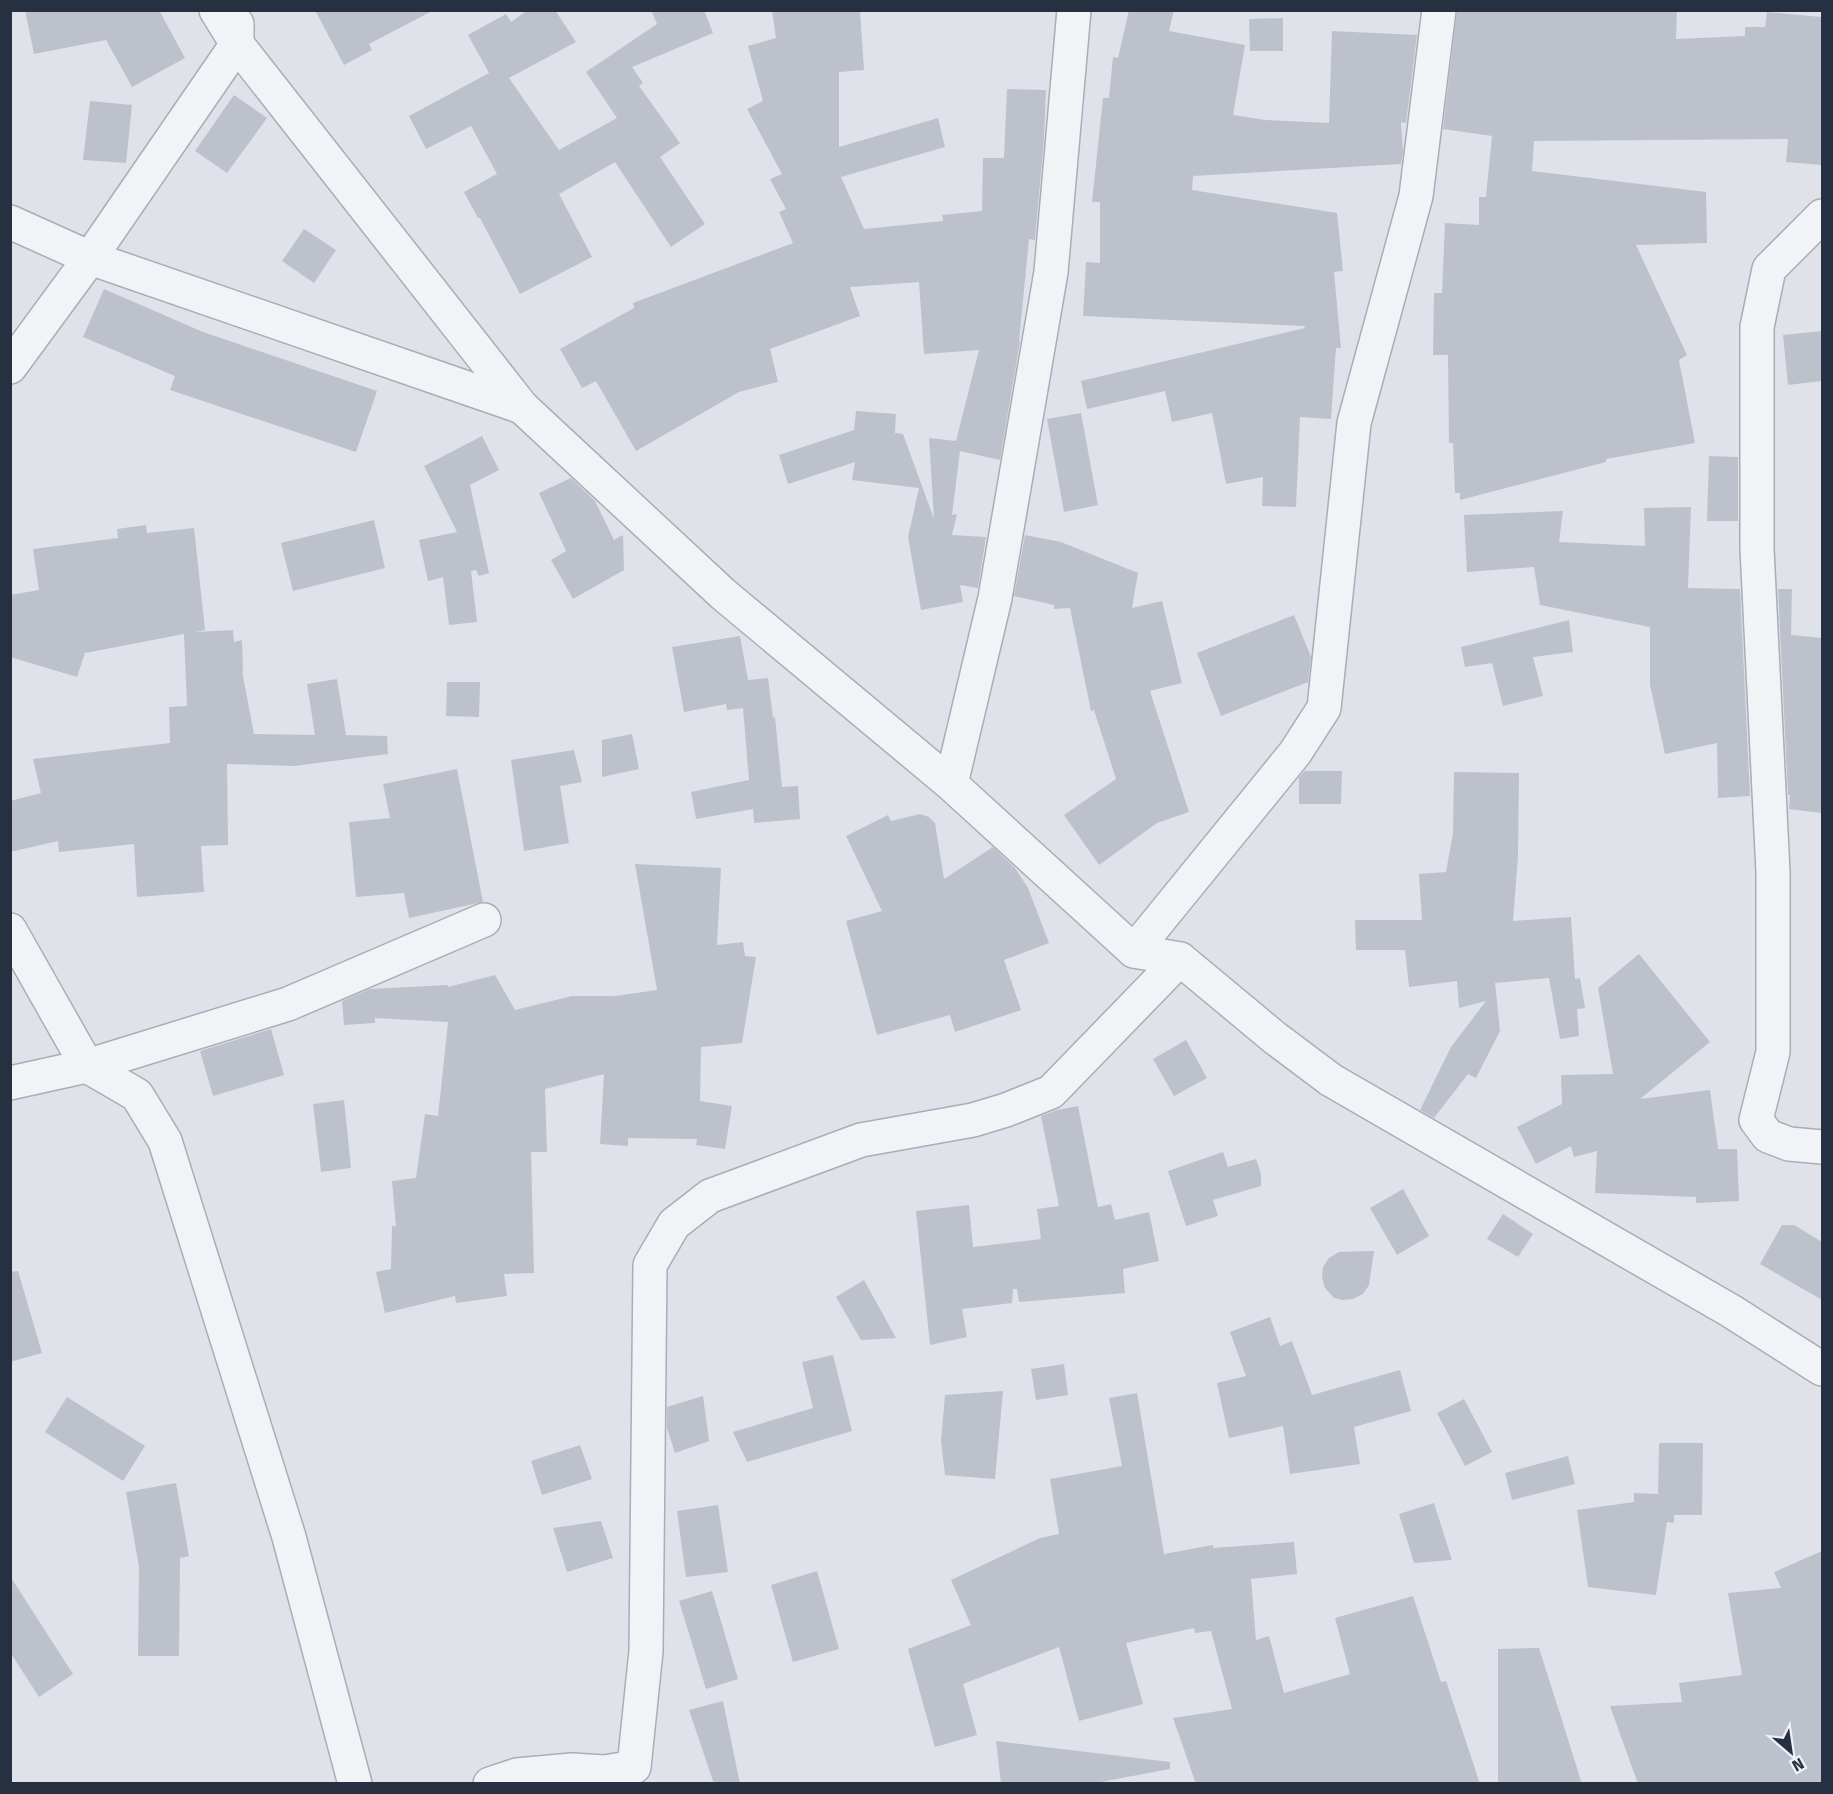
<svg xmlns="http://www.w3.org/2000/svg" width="1833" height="1794" font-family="'Fira Sans',sans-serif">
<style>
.building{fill:#bcc1cc}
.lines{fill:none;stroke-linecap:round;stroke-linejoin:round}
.minor-casing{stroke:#a8adb7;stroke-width:36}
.minor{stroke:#f2f3f7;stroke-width:33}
</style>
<rect width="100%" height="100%" fill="#dfe3e9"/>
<g class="building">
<path d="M25,10H159L185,58L132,87L106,40L34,54Z"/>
<path d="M315,10H434L369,44L372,50L344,65Z"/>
<path d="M528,10H555L576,42L509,78L559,150L617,118L586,72L657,24L651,10H704L713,33L632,67L643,83L639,86L680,143L660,157L705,224L671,247L615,162L559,194L592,257L520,294L480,218H478L464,192L497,174L471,126L426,149L409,116L489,73L468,35L506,14L511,22Z"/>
<path d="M772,10H860L864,70L839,72V147L938,118L945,147L841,177L864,229L943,221L942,215L982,211L983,158H1004L1007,89L1046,90L1044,138L1035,240L1029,239L1019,341H1020L1000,460L960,451L952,515L957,514L952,535L986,537L978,588L960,585L963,602L921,610L908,537L919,488L852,480L855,462L788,484L779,455L854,430L856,411L896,414L895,433L903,434L934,519L929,438L956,441L979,350L924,354L919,282L850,287L860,316L770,349L778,382L739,392L636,451L596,381L582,388L560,349L634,308L633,303L793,243L779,212L786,209L770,179L782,174L747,109L763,101L748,46L776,38Z"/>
<path d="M1129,10H1174L1169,31L1245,45L1233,115L1265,120L1329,123L1332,31L1417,35L1406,123L1401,122L1403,152L1401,164L1193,176L1192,190L1337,213L1343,271L1334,272L1341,348H1336L1331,419L1300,417L1296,507L1262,506L1263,477L1226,484L1212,413L1172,422L1165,391L1087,409L1081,381L1305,328L1304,326L1083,316L1086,262L1100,263V202H1092L1103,98H1109L1113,57L1118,58Z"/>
<path d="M1457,10H1677L1676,39L1745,36V27H1765L1767,12L1822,17V165L1786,162L1788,139L1534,141L1532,171L1706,192L1707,243L1636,245L1687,355L1679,360L1695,443L1606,459V462L1460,500V493H1455L1453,443H1449L1448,355H1433L1434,293H1442L1445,223L1479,225V197H1486L1492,136L1443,129Z"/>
<path d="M1283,18V51H1250L1249,19Z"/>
<path d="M234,95L267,118L227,173L195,151Z"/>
<path d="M90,101L132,105L126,163L83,160Z"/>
<path d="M304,229L336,250L314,283L282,261Z"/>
<path d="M104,289L203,332L377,391L356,452L170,390L175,376L83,337Z"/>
<path d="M1822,331V381L1788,385L1783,335Z"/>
<path d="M1081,413L1098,505L1064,512L1047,419Z"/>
<path d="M482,436L499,470L470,485L489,573L479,576L476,570L471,571L477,622L449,625L443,577L428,581L419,540L457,532L424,466Z"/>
<path d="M1709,456L1738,457V521H1707Z"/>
<path d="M571,478L595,501L614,540L623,535L624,570L573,599L551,560L566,551L539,493Z"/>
<path d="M1691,507L1688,588L1740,589L1750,796L1718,798L1717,743L1665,754L1650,685V627L1540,605L1534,567L1467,572L1464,515L1563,511L1559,542L1645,546L1644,508Z"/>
<path d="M374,520L385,568L293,591L281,543Z"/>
<path d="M146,525L147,533L194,528L205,630L196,632L233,630L234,642L242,640L243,671H242L254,734L315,735L307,684L337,679L346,735L387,736L388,754L294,766L227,764L228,845L201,846L204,892L137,897L134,844L59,852L58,841L10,852V801L41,793L33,759L170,743L169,707L187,706L184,634L85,653L77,677L10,657V595L39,590L33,549L118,538L117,529Z"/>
<path d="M1025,535L1061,542L1138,573L1132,608L1162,601L1182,683L1150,691L1189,812L1157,823L1099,865L1064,815L1116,779L1094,710L1091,711L1070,608L1054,609V605L1014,596Z"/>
<path d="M1778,589H1792L1791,635L1822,638V813L1789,809L1790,795H1788Z"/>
<path d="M1294,615L1311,657L1308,682L1221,716L1197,653Z"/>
<path d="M1569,620L1573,652L1533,657L1543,696L1503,706L1492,663L1465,667L1461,647Z"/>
<path d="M740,636L748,680L768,678L773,718L775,717L782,787L798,786L800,819L754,823L753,809L696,819L691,792L749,780L743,708L727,710L726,704L684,712L672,647Z"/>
<path d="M447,682H480L479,717L446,716Z"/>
<path d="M632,734L639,769L602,777V740Z"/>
<path d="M574,750L582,782L560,786L569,843L524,851L511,760Z"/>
<path d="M457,769L483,902L409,918L404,893L356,897L349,822L390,818L383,784Z"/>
<path d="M1305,771H1342L1341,804H1299V777Z"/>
<path d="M1454,772L1519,773L1518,856L1513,921L1571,917L1575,979L1580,978L1585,1008L1577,1009L1579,1036L1560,1039L1549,978L1495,983L1500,1031L1476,1078L1468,1074L1434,1118L1420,1110L1451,1047L1486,1001L1459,1008L1457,981L1409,987L1405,950H1356L1355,920H1422L1419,874L1446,872L1453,833Z"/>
<path d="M920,814L929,817L935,823L944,879L993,847L1015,868L1028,888L1049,943L1004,960L1021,1010L955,1032L950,1015L877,1035L846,921L882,911L846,836L888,815L891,821Z"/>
<path d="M635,864L721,868L717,945L743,942L745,956L756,957L742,1043L701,1047L700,1101L732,1106L725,1149L696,1145L697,1139L628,1138V1146L600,1144L604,1074L545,1089L547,1152H531L534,1273L504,1274L507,1296L456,1303L455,1296L385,1313L376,1272L391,1269L392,1226H396L392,1181L416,1178L425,1114L438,1116L448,1022L375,1018V1023L344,1025L342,1001L370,989L448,985V987L495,975L515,1010L572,996H615L657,990Z"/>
<path d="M1639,954L1710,1042L1640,1099L1710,1090L1718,1149H1737L1739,1201L1696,1203V1197L1595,1193L1597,1151L1574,1157L1571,1146L1536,1164L1517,1127L1562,1104L1561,1075L1613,1074L1598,988Z"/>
<path d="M271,1029L284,1075L213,1096L200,1051Z"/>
<path d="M1186,1040L1207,1078L1174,1096L1153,1059Z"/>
<path d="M344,1100L351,1168L321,1172L313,1104Z"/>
<path d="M1078,1106L1098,1207L1111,1204L1115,1220L1149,1212L1159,1261L1123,1269L1125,1293L1019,1302L1017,1289H1013L1012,1303L962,1309L967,1337L930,1345L916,1211L969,1205L973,1247L1041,1239L1037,1209L1059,1206L1041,1116L1057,1110Z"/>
<path d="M1223,1152L1228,1167L1256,1159L1261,1174V1186L1213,1200L1218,1216L1186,1226L1168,1171Z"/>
<path d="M1403,1189L1429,1236L1397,1255L1370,1208Z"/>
<path d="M1503,1214L1533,1234L1518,1257L1487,1239Z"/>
<path d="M1782,1225H1794L1822,1242V1300L1760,1264Z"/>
<path d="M1374,1251L1369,1285L1363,1294L1353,1299L1343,1300L1334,1298L1325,1288L1322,1278L1323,1267L1329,1258L1339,1252Z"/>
<path d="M18,1271L42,1353L10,1362V1272Z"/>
<path d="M864,1280L896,1338L861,1340L836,1297Z"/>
<path d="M1270,1317L1280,1346L1292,1341L1312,1395L1400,1370L1411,1411L1354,1427L1360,1464L1290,1474L1283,1426L1229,1438L1217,1383L1246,1376L1230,1332Z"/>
<path d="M833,1355L852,1431L747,1462L733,1432L813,1408L802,1362Z"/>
<path d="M1064,1364L1068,1395L1036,1400L1031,1369Z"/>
<path d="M1003,1391L995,1479L945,1475L941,1441L945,1395Z"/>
<path d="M1137,1393L1164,1554L1213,1545V1548L1294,1542L1297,1574L1251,1579L1256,1640L1269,1636L1284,1693L1350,1674L1335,1618L1413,1596L1441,1682L1446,1681L1480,1784H1196L1173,1718L1232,1709L1211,1631L1195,1633L1194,1628L1126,1643L1143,1704L1079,1721L1059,1647L963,1684L977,1735L935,1747L908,1649L971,1625L951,1580L1040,1538L1059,1534L1050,1479L1122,1466L1109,1398Z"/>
<path d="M703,1396L709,1441L675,1453L667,1428V1407Z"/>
<path d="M67,1397L145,1446L123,1481L45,1432Z"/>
<path d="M1464,1399L1492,1452L1465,1466L1437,1413Z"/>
<path d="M1659,1443H1703L1702,1515H1674V1523L1667,1522L1656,1595L1588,1587L1577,1510L1634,1502V1493L1658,1494Z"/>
<path d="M580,1445L592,1479L542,1495L531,1461Z"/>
<path d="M1568,1456L1575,1484L1512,1500L1505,1473Z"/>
<path d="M176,1483L189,1556L180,1558L179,1656H138L139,1567L126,1492Z"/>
<path d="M1434,1503L1452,1560L1414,1563L1399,1514Z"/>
<path d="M718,1505L728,1572L686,1577L677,1511Z"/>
<path d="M601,1521L613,1558L567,1572L553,1528Z"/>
<path d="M1822,1551V1784H1638L1610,1706L1682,1702L1679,1683L1742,1675L1728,1593L1781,1588L1774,1572Z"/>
<path d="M817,1571L839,1649L793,1662L771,1585Z"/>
<path d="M10,1576L73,1674L39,1697L10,1652Z"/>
<path d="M712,1591L738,1679L706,1689L679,1601Z"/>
<path d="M1539,1648L1561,1717L1582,1784H1498V1649Z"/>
<path d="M723,1701L740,1784H714L689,1710Z"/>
<path d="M996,1741L1170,1762V1769L1090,1784H1001Z"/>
</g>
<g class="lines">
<defs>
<g id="minor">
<path d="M216,10L237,44L522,407L723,594L951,784L1134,951L1180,959L1275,1038L1331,1080L1731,1311L1822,1369"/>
<path d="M1822,216L1769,269L1757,327V549L1773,872V1052L1756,1120L1768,1136L1789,1144L1822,1147"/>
<path d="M10,222L90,258L522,407"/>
<path d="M10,367L90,258L237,44V24"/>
<path d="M951,784L995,598L1051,272L1074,10"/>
<path d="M10,930L87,1066L137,1095L165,1141L289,1537L355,1784"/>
<path d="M1134,951L1295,753L1324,708L1354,423L1416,196L1439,10"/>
<path d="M10,1083L87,1066L288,1004L484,920"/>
<path d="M490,1784L517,1775L572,1770L605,1772L634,1767L646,1651L650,1265L674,1224L710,1196L861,1140L973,1120L1006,1110L1051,1092L1180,959"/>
</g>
</defs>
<use href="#minor" class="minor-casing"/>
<use href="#minor" class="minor"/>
</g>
<rect width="1833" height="1794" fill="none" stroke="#273041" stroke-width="24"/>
<g transform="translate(1791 1752) rotate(151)" stroke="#eef2f6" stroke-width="4.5" paint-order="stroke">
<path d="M0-4.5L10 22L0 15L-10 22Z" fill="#273041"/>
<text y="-9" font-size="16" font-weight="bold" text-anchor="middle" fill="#273041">N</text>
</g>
</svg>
